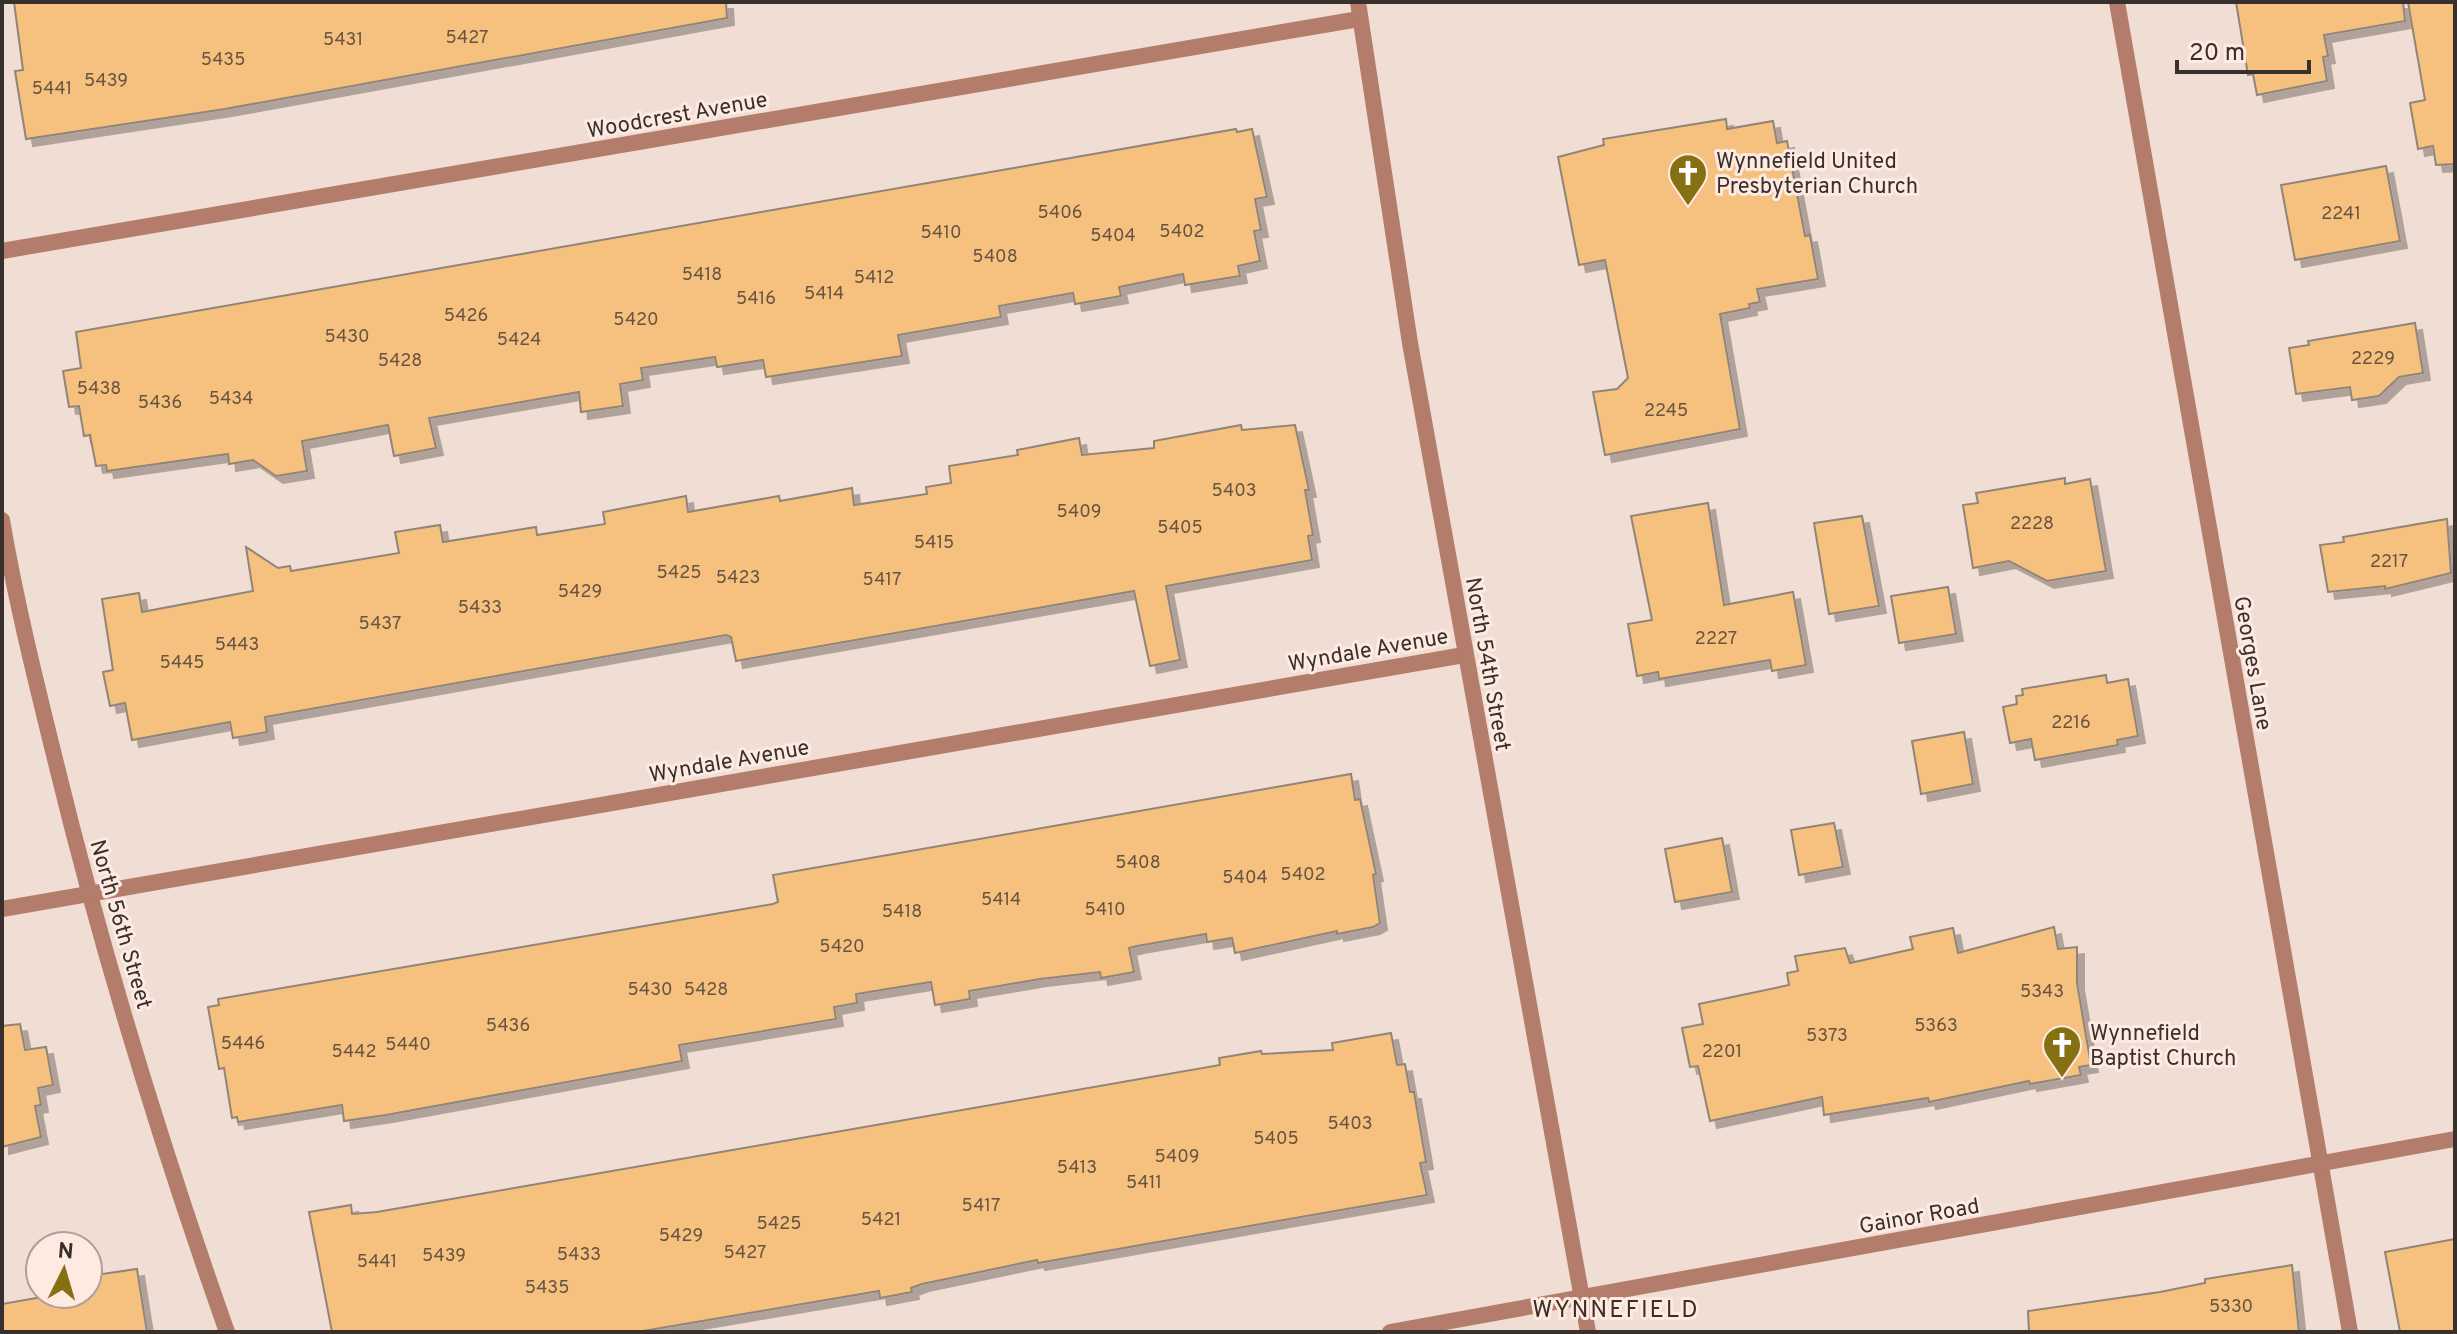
<svg xmlns="http://www.w3.org/2000/svg" width="2457" height="1334" font-family="Overpass,sans-serif">
<style>
.building{fill:#f6c07e;stroke:#918578;stroke-width:2;filter:url(#shadow)}
.lines{fill:none;stroke-linecap:round;stroke-linejoin:round}
.minor{stroke:#b37c6b;stroke-width:16}
.tertiary{stroke:#b37c6b;stroke-width:16}
.labels{text-anchor:middle;stroke-width:6;stroke-linejoin:round;paint-order:stroke}
.number-label{font-size:18px;fill:#675441}
.street-label{font-size:22px;fill:#37302d;stroke:#feeae1}
.poi-label{font-size:22px;fill:#37302d;stroke:#feeae1;text-anchor:start}
.neighbourhood-label{font-size:24px;letter-spacing:2px;fill:#3c2e27;stroke:#feeae1}
</style>
<defs>
<filter id="shadow"><feDropShadow dx="7" dy="7" stdDeviation="0" flood-color="#0004"/></filter>
</defs>
<rect width="100%" height="100%" fill="#f0ddd4"/>
<g class="building">
<path d="M14,2H726L727,18L225,109L26,139L15,71L23,70Z"/>
<path d="M2236,2H2403L2405,21L2324,35L2328,56L2323,57L2327,81L2257,95L2253,74L2248,75Z"/>
<path d="M2408,2H2455V164L2436,165L2433,146L2418,149L2410,103L2425,100Z"/>
<path d="M1726,119L1727,129L1773,121L1777,143L1787,141L1805,236L1810,235L1818,279L1757,289L1760,302L1749,304L1750,308L1720,314L1740,429L1605,455L1593,392L1617,389L1628,378L1605,260L1579,265L1558,157L1604,145L1603,139Z"/>
<path d="M1236,129L1237,132L1252,129L1267,197L1255,199L1261,230L1254,231L1260,261L1238,266L1240,276L1185,285L1183,274L1119,287L1121,296L1075,304L1073,293L999,306L1001,317L898,335L902,356L766,377L763,360L717,367L715,357L641,368L643,380L620,384L623,406L581,412L579,392L429,418L436,448L394,456L388,425L302,441L307,471L276,476L253,460L229,464L228,454L107,471L106,465L96,466L90,435L84,436L79,406L69,407L63,371L81,368L76,332Z"/>
<path d="M2386,166L2400,241L2295,260L2281,185Z"/>
<path d="M2415,323L2423,373L2399,377L2379,396L2352,400L2350,387L2296,394L2289,348L2309,345L2308,341Z"/>
<path d="M1241,425L1242,430L1295,425L1309,490H1305L1313,535L1308,536L1312,560L1166,586L1180,660L1150,666L1134,591L736,661L731,637L726,635L265,717L267,732L233,738L230,722L132,740L125,703L110,706L103,672L113,670L102,599L139,593L142,612L253,591L246,547L278,568L290,566L291,571L399,553L395,532L440,525L443,542L536,527L537,535L605,524L603,512L686,496L688,512L779,496L780,501L852,488L854,505L927,494L926,487L951,483L949,466L1018,455L1017,450L1079,438L1082,455L1154,448V441Z"/>
<path d="M2065,478V484L2090,479L2106,571L2047,581L2009,561L1973,568L1963,505L1978,503L1976,493Z"/>
<path d="M1708,503L1724,605L1793,592L1806,665L1772,671L1770,660L1659,679L1658,672L1637,676L1628,624L1652,620L1631,516Z"/>
<path d="M1862,516L1879,606L1829,614L1814,523Z"/>
<path d="M2447,519L2451,573L2385,589V586L2328,592L2320,545L2344,542L2343,537Z"/>
<path d="M1948,587L1956,634L1899,643L1891,596Z"/>
<path d="M2106,675L2107,683L2128,679L2138,736L2117,740L2118,745L2035,760L2031,739L2010,743L2003,707L2017,704L2016,696L2023,695L2022,689Z"/>
<path d="M1964,732L1973,784L1921,794L1912,741Z"/>
<path d="M1351,774L1355,800L1360,799L1376,874L1373,875L1380,923L1373,927L1337,934V931L1235,953L1232,938L1207,942L1206,934L1137,946L1129,948L1134,972L1101,978L1100,972L1040,979L969,991L970,999L935,1005L931,982L856,994L857,1003L834,1007L836,1019L679,1045L682,1061L386,1115L344,1121L342,1105L238,1122L237,1117L232,1118L224,1068L219,1069L208,1007L219,1005L218,999L773,904L778,902L773,875Z"/>
<path d="M1834,823L1843,867L1799,875L1791,830Z"/>
<path d="M1722,838L1732,892L1675,902L1665,849Z"/>
<path d="M2054,927L2058,949L2077,947V983L2091,1065L2079,1067L2081,1075L2030,1084L2029,1081L1929,1102L1928,1098L1824,1115L1822,1097L1710,1121L1698,1066L1690,1067L1682,1028L1703,1024L1699,1004L1789,985L1787,973L1798,971L1795,956L1845,948L1850,963L1913,949L1910,937L1953,928L1958,953Z"/>
<path d="M20,1024L25,1050L46,1047L53,1085L38,1088L41,1105L35,1106L41,1137L2,1147V1026Z"/>
<path d="M1391,1033L1397,1065L1405,1064L1410,1092H1414L1426,1162L1420,1163L1427,1195L1038,1263L1037,1260L922,1284L911,1288L912,1292L880,1298L879,1291L637,1332H332L309,1212L351,1205L352,1214L377,1212L1220,1065L1219,1058L1261,1051L1262,1054L1333,1050L1332,1043Z"/>
<path d="M2455,1239V1332H2400L2385,1252Z"/>
<path d="M2292,1265L2299,1332H2029L2028,1311L2160,1292L2205,1283V1279Z"/>
<path d="M137,1269L147,1332H2V1304L59,1294H88V1289L97,1287L95,1275Z"/>
</g>
<g class="lines">
<g class="minor">
<path d="M2117,2L2350,1332"/>
<path d="M2,251L1359,19"/>
<path d="M2,520C16,602 36,682 56,763C103,956 161,1145 227,1332"/>
<path d="M2,909L1464,655"/>
<path d="M1390,1332L2455,1139"/>
</g>
<path class="tertiary" d="M1358,2L1410,343L1588,1332"/>
</g>
<defs>
<symbol id="church-pin" viewBox="-11 -11 22 30"><path d="M0 17L-7.5 6A9.5 9.5 0 1 1 7.5 6Z" fill="#877011" stroke="#feeae1"/><path d="M-1.2-6h2.4v3.5h3.3v2.4h-3.3V6h-2.4V-.1h-3.3v-2.4h3.3Z" fill="#fff"/></symbol>
</defs>
<g fill-rule="evenodd">
<use href="#church-pin" x="1666" y="151" width="44" height="60"/>
<use href="#church-pin" x="2040" y="1023" width="44" height="60"/>
</g>
<g class="labels">
<g class="number-label">
<text x="467" y="43">5427</text>
<text x="343" y="45">5431</text>
<text x="223" y="65">5435</text>
<text x="106" y="86">5439</text>
<text x="52" y="94">5441</text>
<text x="1060" y="218">5406</text>
<text x="2341" y="219">2241</text>
<text x="1182" y="237">5402</text>
<text x="941" y="238">5410</text>
<text x="1113" y="241">5404</text>
<text x="995" y="262">5408</text>
<text x="702" y="280">5418</text>
<text x="874" y="283">5412</text>
<text x="824" y="299">5414</text>
<text x="756" y="304">5416</text>
<text x="466" y="321">5426</text>
<text x="636" y="325">5420</text>
<text x="347" y="342">5430</text>
<text x="519" y="345">5424</text>
<text x="2373" y="364">2229</text>
<text x="400" y="366">5428</text>
<text x="99" y="394">5438</text>
<text x="231" y="404">5434</text>
<text x="160" y="408">5436</text>
<text x="1666" y="416">2245</text>
<text x="1234" y="496">5403</text>
<text x="1079" y="517">5409</text>
<text x="2032" y="529">2228</text>
<text x="1180" y="533">5405</text>
<text x="934" y="548">5415</text>
<text x="2389" y="567">2217</text>
<text x="679" y="578">5425</text>
<text x="738" y="583">5423</text>
<text x="882" y="585">5417</text>
<text x="580" y="597">5429</text>
<text x="480" y="613">5433</text>
<text x="380" y="629">5437</text>
<text x="1716" y="644">2227</text>
<text x="237" y="650">5443</text>
<text x="182" y="668">5445</text>
<text x="2071" y="728">2216</text>
<text x="1138" y="868">5408</text>
<text x="1303" y="880">5402</text>
<text x="1245" y="883">5404</text>
<text x="1001" y="905">5414</text>
<text x="1105" y="915">5410</text>
<text x="902" y="917">5418</text>
<text x="842" y="952">5420</text>
<text x="650" y="995">5430</text>
<text x="706" y="995">5428</text>
<text x="2042" y="997">5343</text>
<text x="508" y="1031">5436</text>
<text x="1936" y="1031">5363</text>
<text x="1827" y="1041">5373</text>
<text x="243" y="1049">5446</text>
<text x="408" y="1050">5440</text>
<text x="354" y="1057">5442</text>
<text x="1722" y="1057">2201</text>
<text x="1350" y="1129">5403</text>
<text x="1276" y="1144">5405</text>
<text x="1177" y="1162">5409</text>
<text x="1077" y="1173">5413</text>
<text x="1144" y="1188">5411</text>
<text x="981" y="1211">5417</text>
<text x="881" y="1225">5421</text>
<text x="779" y="1229">5425</text>
<text x="681" y="1241">5429</text>
<text x="745" y="1258">5427</text>
<text x="579" y="1260">5433</text>
<text x="444" y="1261">5439</text>
<text x="377" y="1267">5441</text>
<text x="547" y="1293">5435</text>
<text x="2231" y="1312">5330</text>
</g>
<g class="street-label">
<text transform="translate(677 114) rotate(-10)" y="8">Woodcrest Avenue</text>
<text transform="translate(1368 649) rotate(-10)" y="8">Wyndale Avenue</text>
<text transform="translate(2254 663) rotate(80)" y="8">Georges Lane</text>
<text transform="translate(1489 664) rotate(80)" y="8">North 54th Street</text>
<text transform="translate(729 760) rotate(-10)" y="8">Wyndale Avenue</text>
<text transform="translate(122 924) rotate(74)" y="8">North 56th Street</text>
<text transform="translate(1919 1215) rotate(-10)" y="8">Gainor Road</text>
</g>
<g class="poi-label">
<text x="1716" y="168">Wynnefield United<tspan x="1716" dy="25">Presbyterian Church</tspan></text>
<text x="2090" y="1040">Wynnefield<tspan x="2090" dy="25">Baptist Church</tspan></text>
</g>
<g class="neighbourhood-label">
<text x="1616" y="1317">WYNNEFIELD</text>
</g>
</g>
<rect width="2457" height="1334" fill="none" stroke="#37302d" stroke-width="8"/>
<g transform="translate(64 1270) rotate(5)"><circle r="38" fill="#feeae1" stroke="#aea099" stroke-width="2"/>
<path d="M0-6L14 30L0 20L-14 30Z" fill="#877011"/>
<text y="-12" font-size="22" font-weight="bold" text-anchor="middle" fill="#37302d">N</text>
</g>
<path d="M2177 60v12h132v-12" fill="none" stroke="#37302d" stroke-width="4"/>
<text x="2189" y="60" font-size="24" fill="#37302d" stroke="#feeae1" stroke-width="6" paint-order="stroke">20 m</text>
</svg>
